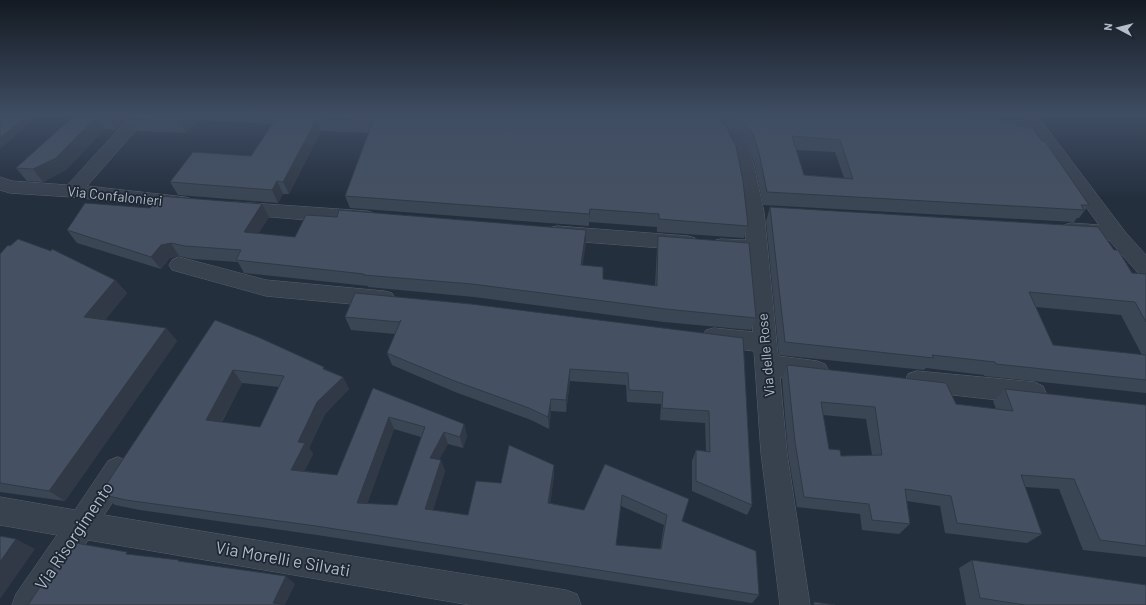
<svg xmlns="http://www.w3.org/2000/svg" width="1146" height="605" font-family="Barlow,sans-serif">
<style>
.lines{fill:none;stroke-linecap:round;stroke-linejoin:round}
.street-casing{stroke:#565f6c;stroke-width:1}
.street{fill:#38414e;fill-rule:evenodd}
.wall{fill:#3b4654;fill-rule:evenodd}
.shaded-wall{fill:#303945}
.building{fill:#455162;stroke:#303945;fill-rule:evenodd}
.labels{text-anchor:middle;stroke-width:3.5;stroke-linejoin:round;paint-order:stroke}
.street-label{font-size:14px;fill:#b4bcc9;stroke:#1d2633}
.near-street-label{font-size:17px;fill:#b4bcc9;stroke:#1d2633}
</style>
<rect width="100%" height="100%" fill="#242f3e"/>
<g class="lines">
<defs>
<g id="street">
<path d="M133,114H150L87,186L185,197L192,199L195,203L192,207L185,209L72,197L10,193L0,190V177L12,181L67,185Z"/>
<path d="M705,114H721L748,147L754,166L764,212L778,356L817,361L825,364L829,371L825,378L817,381L780,377L787,453L810,605H780L761,453L754,351L714,346L706,344L702,337L706,330L714,328L753,332L747,255L720,253L713,251L710,246L713,241L720,239L746,240C744,214 741,172 731,149C725,136 713,125 705,114Z"/>
<path d="M1020,114H1036L1126,233L1146,255V277L1139,274L1109,240L1071,237L1064,235L1061,230L1064,225L1071,223L1099,225L1032,132L991,129L985,128L983,124L985,120L991,119L1025,121Z"/>
<path d="M236,202L367,211L374,213L377,218L374,223L367,225L236,214L229,213L226,208L229,203Z"/>
<path d="M557,226L688,236L695,238L698,243L695,248L688,250L557,240L550,238L547,233L550,228Z"/>
<path d="M179,257L266,280L384,291L392,293L395,299L392,305L384,307L266,296L172,270L169,265L172,260Z"/>
<path d="M917,371L1034,382L1043,386L1046,393L1043,400L1034,404L917,391L908,388L905,381L908,374Z"/>
<path d="M118,457L128,461L131,470L128,479L104,515L358,557L566,590L577,594L581,605H470L88,540L45,605H12L16,594L57,535L0,525V497L75,510L108,461Z"/>
</g>
</defs>
<use href="#street" class="street-casing"/>
<use href="#street" class="street"/>
</g>
<g class="wall">
<path d="M76,114H132L116,130L105,129L66,170L43,182L27,181L16,168Z"/>
<path d="M134,114H716L748,226L744,238L657,232V227L589,222V226L350,208L345,196L368,133L321,131L289,194H283L278,203L178,195L170,182L251,156L272,124L198,120L186,133L137,131L129,119Z"/>
<path d="M722,114H901L1018,126L1089,205L1079,218H1077L1074,222L763,205L755,166L749,147ZM796,150L835,152L844,178L804,175Z"/>
<path d="M906,114H1001L998,118Z"/>
<path d="M262,204L269,217L258,234L295,237L586,230V243L582,265L603,279L655,286L657,248L658,236L756,318L751,330L664,322L474,297L368,287V286L244,273L238,262L193,259L179,256L170,258L161,269L77,243L67,230L150,208Z"/>
<path d="M770,207L1114,250L1132,273L1146,274V393L984,376V375L926,368L924,370L779,355L766,221ZM1036,307L1121,315L1142,355L1053,345Z"/>
<path d="M0,254L115,280L127,293L105,320L166,328L177,341L65,501L0,492Z"/>
<path d="M345,317L743,338L752,505L747,515L692,491V461L696,450L706,451L705,423L660,420L661,404L627,402L626,385L570,381L566,412L551,411L549,429L531,420L455,392L392,365L387,353L395,334L351,330Z"/>
<path d="M215,320L325,369L343,377L349,389L325,414L309,448L313,454L304,471L337,475L373,388L464,424L467,436L463,448L448,444L439,459L445,471L433,510L468,515L501,483L554,465V476L550,503L584,510L605,464L682,521L759,595L752,603L324,536L140,510L115,505L100,494ZM242,383L279,387L260,427L222,422ZM394,429L421,437L397,505L367,504ZM621,506L664,525L660,549L616,545Z"/>
<path d="M787,365L956,404L996,409L993,401L1005,389L1146,405V557L1083,550L1059,489L1025,487L1042,534L1027,543L945,533L940,506L907,501L910,524L899,534L862,530L860,514L797,507L788,453L782,378ZM823,415L866,419L872,455L841,456L829,449Z"/>
<path d="M972,560L1146,605H966L959,568Z"/>
</g>
<g class="shaded-wall">
<path d="M28,114H41L0,149V138Z"/>
<path d="M112,114H132L116,130L108,118Z"/>
<path d="M186,114H195L198,120L186,133L180,121Z"/>
<path d="M96,117L105,129L66,170L43,182L33,169Z"/>
<path d="M317,118L321,131L289,194L283,182Z"/>
<path d="M277,181L283,194L278,203L272,190Z"/>
<path d="M262,204L269,217L251,245L244,232Z"/>
<path d="M590,209L589,222V226V214Z"/>
<path d="M586,230V243L581,278V265Z"/>
<path d="M171,243L179,256L170,258L161,269L151,257L161,245Z"/>
<path d="M115,280L127,293L97,330L84,317Z"/>
<path d="M166,328L177,341L65,501L49,491Z"/>
<path d="M570,369V381L566,412V400Z"/>
<path d="M233,370L242,383L216,432L206,420Z"/>
<path d="M343,377L349,389L325,414L309,448L313,454L300,481L291,470L298,442L317,402Z"/>
<path d="M551,399V411L549,429L548,417Z"/>
<path d="M389,417L394,429L364,513L357,503Z"/>
<path d="M464,424L467,436L463,448L460,437Z"/>
<path d="M444,432L448,444L434,469L430,458Z"/>
<path d="M441,460L445,471L430,519L425,509Z"/>
<path d="M554,465V476L549,513L548,503Z"/>
<path d="M16,539L35,549L0,599V562Z"/>
<path d="M286,576L295,584L285,605L273,603Z"/>
</g>
<g class="building">
<path d="M0,114H28L0,138Z"/>
<path d="M76,114H112L108,118L96,117L56,158L33,169L16,168Z"/>
<path d="M134,114H186L180,121L129,119Z"/>
<path d="M279,114H716L727,128L736,146L743,181L748,226L659,219V214L590,209L589,214L345,196L373,121L317,118L283,182L277,181L272,190L170,182L193,152L251,156Z"/>
<path d="M735,114H901L1014,120L1018,126L1032,127L1042,141H1045L1089,205H1081L1084,210L767,192L759,153L753,134ZM792,136L840,140L853,179L804,175Z"/>
<path d="M160,196L262,204L244,232L295,237L306,215L337,217L339,210L586,230L581,265L603,267V279L657,286L658,236L749,243L756,318L666,309L472,284L364,275V274L236,260L241,250L185,246L171,243L161,245L151,257L67,230L85,203L150,208Z"/>
<path d="M770,207L1098,227L1114,250H1118L1132,273L1146,274V322L1135,302L1029,292L1053,345L1146,355V380L996,364L995,362L932,355L934,358L785,342Z"/>
<path d="M18,239L51,251L52,249L115,280L84,317L166,328L49,491L0,483V254L8,245L10,246Z"/>
<path d="M355,293L471,304L743,338L752,505L696,481V450L710,452L709,411L662,408L663,392L629,390L628,373L570,369L566,400L551,399L548,417L529,408L452,380L387,353L401,320L399,322L345,317Z"/>
<path d="M215,320L258,337L324,367L323,369L343,377L317,402L298,442L305,443L291,470L337,475L373,388L464,424L460,437L444,432L430,458L441,460L425,509L468,515L476,481L501,483L509,445L554,465L548,503L584,510L605,464L689,499L682,521L756,551L759,595L316,526L126,500L100,494ZM233,370L284,376L260,427L206,420ZM389,417L425,427L397,505L357,503ZM622,495L667,515L661,549L616,545Z"/>
<path d="M787,365L946,383L956,404L1013,411L1005,389L1146,405V546L1100,540L1074,479L1021,475L1042,534L957,523L951,496L905,489L910,524L872,520L869,504L804,497L795,442ZM821,402L875,407L882,455L841,456L840,450L829,449Z"/>
<path d="M0,536L16,539L0,562Z"/>
<path d="M70,542L127,552L126,554L179,560L178,561L286,576L273,603L285,605H28Z"/>
<path d="M972,560L1146,585V605H1025L980,598Z"/>
<path d="M814,602L835,605H814Z"/>
</g>
<linearGradient id="sky" x2="0" y2="1"><stop stop-color="#141a22"/><stop offset="0.58" stop-color="#3f4d63"/><stop offset="1" stop-color="#3f4d63" stop-opacity="0"/></linearGradient>
<rect width="1146" height="198" fill="url(#sky)"/>
<g class="labels">
<g class="street-label">
<text transform="translate(115 196) rotate(6)" y="5">Via Confalonieri</text>
<text transform="translate(766 355) rotate(-95)" y="5">Via delle Rose</text>
</g>
<g class="near-street-label">
<text transform="translate(74 536) rotate(-56)" y="6">Via Risorgimento</text>
<text transform="translate(283 559) rotate(10)" y="6">Via Morelli e Silvati</text>
</g>
</g>
<g transform="translate(1118 28) rotate(277)" stroke="#1d2633" stroke-width="3" paint-order="stroke">
<path d="M0-3L7 15L0 10L-7 15Z" fill="#b4bcc9"/>
<text y="-6" font-size="11" font-weight="bold" text-anchor="middle" fill="#b4bcc9">N</text>
</g>
</svg>
